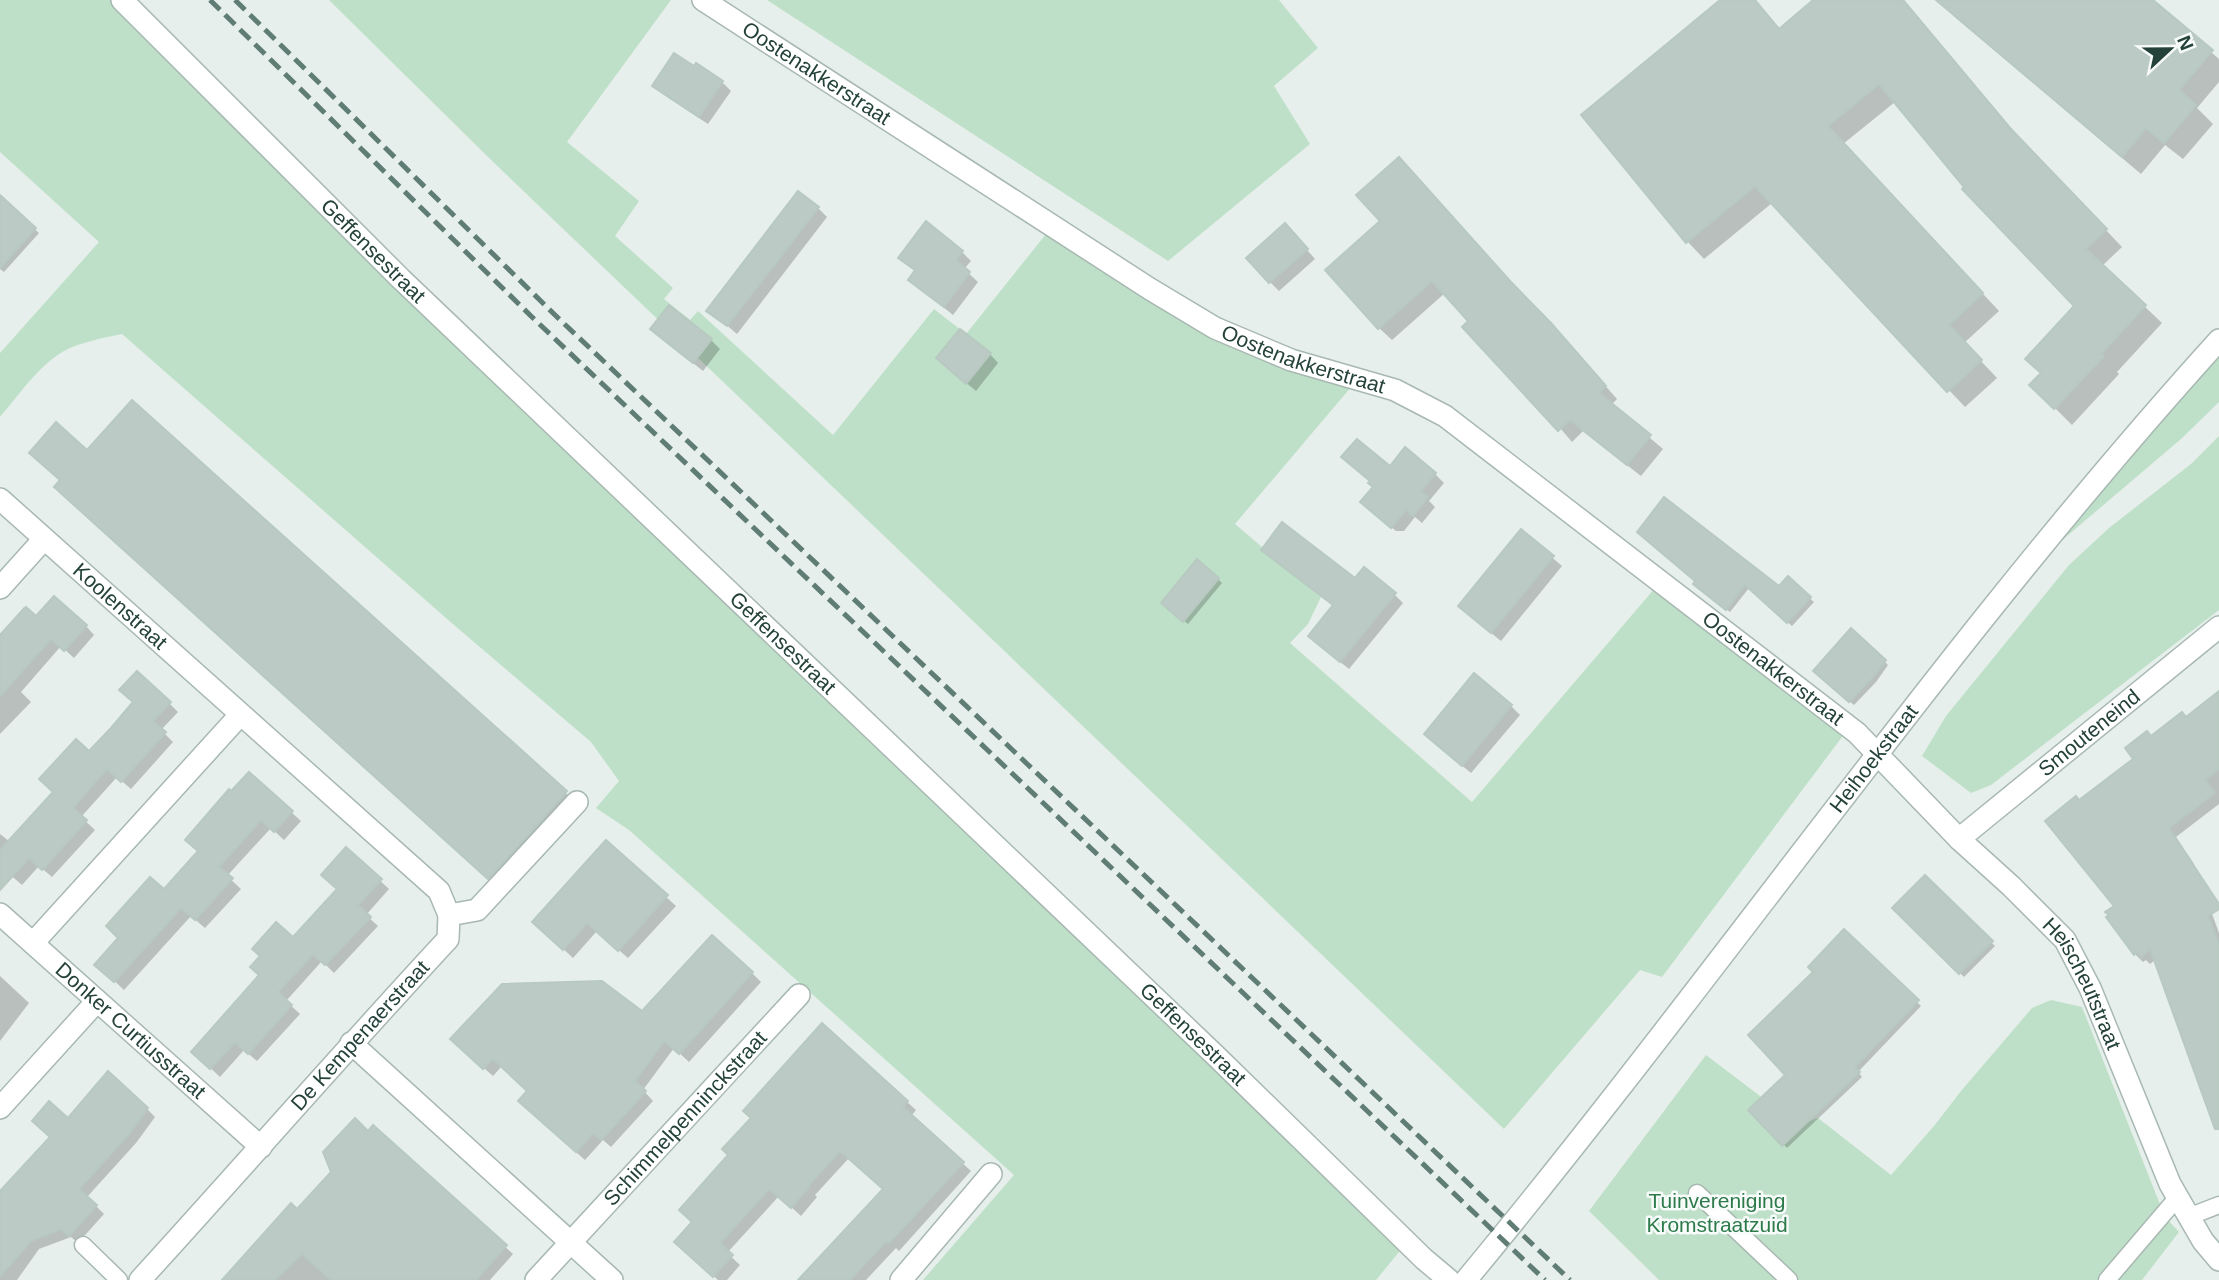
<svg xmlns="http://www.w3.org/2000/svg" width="2219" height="1280" font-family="Helvetica,sans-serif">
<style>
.green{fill:#bfe0c8}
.shadow{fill:#0003}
.building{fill:#bbcac4;stroke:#b8c9c2;stroke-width:2}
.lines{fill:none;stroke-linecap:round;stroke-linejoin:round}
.service-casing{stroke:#a8b8b2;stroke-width:19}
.minor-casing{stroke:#a8b8b2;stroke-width:24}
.tertiary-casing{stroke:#a8b8b2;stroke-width:24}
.service{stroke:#fff;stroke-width:16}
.minor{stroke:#fff;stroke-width:21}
.tertiary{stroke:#fff;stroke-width:21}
.rail{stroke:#5f7d75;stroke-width:5;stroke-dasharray:14 7;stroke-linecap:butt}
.labels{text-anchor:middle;stroke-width:5;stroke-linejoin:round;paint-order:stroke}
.street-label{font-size:21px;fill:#24423a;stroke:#f7fbf9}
.park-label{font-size:21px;fill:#2d7a4b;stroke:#f7fbf9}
</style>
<rect width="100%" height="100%" fill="#e6efeb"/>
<g class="green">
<path d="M0,0H110L527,410L1404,1246L1376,1280H923L1014,1175L629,830L596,808L619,781L591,742L454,625L122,334C103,338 81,342 64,351C38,366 19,395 0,417V353L99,242L0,152Z"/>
<path d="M329,0H671L567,142L639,201L615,236L673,288L664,299L690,320L698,311L833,435L934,309L966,334L1046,234L1352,386L1235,524L1321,597L1308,624L1290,643L1472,802L1655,588L1845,733L1662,977L1640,970L1504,1129L488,157Z"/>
<path d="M767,0H1279L1318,48L1274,86L1310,144L1168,261Z"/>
<path d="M2219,356V402L2181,439L2054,547L2167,405Z"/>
<path d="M2219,436V610L1991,785L1971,793L1922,756L1946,716L2069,565L2109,528L2191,464Z"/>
<path d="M2051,1000L2082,1007L2165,1217L2179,1232L2142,1280H1659L1589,1211L1706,1055L1798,1125L1818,1118L1891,1175L1934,1126L1961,1091L2032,1008Z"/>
</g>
<g class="shadow">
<path d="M1723,0H1755L1780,30L1816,0H1904L2027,147L2122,247L2102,266L2162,323L2117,372L2119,374L2072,425L2032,385L2043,374L2077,305L1966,188L1895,102L1843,144L1999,311L1964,343L1997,378L1965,407L1772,203L1704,259L1688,242Z"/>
<path d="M1938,0H2150L2219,59V82L2197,108L2213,124L2183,159L2165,145L2141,174L1956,18Z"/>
<path d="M722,82L731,91L708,124L663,94L654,85Z"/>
<path d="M0,198L39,233L4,272L0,269Z"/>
<path d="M818,208L827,217L737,334L709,310Z"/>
<path d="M1383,221L1523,297L1563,338L1617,399L1611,405L1663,449L1641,476L1583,431L1572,442L1445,293L1392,340L1379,328Z"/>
<path d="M1294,235L1315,259L1279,291L1270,282Z"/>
<path d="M962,252L971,261L964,269L978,282L953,315L910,280L916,272L901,257Z"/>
<path d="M662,338L711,340L720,349L703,371Z"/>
<path d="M990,354L998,363L976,391L947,367Z"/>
<path d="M133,402L569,796L493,881L57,487Z"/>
<path d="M1390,468L1435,474L1444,483L1429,501L1435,507L1422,523L1415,517L1404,531H1396L1371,511Z"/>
<path d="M1521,531L1562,566L1501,641L1469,615Z"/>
<path d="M1639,532L1780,588L1788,579L1814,602L1792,626L1749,588L1730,612L1699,588L1697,582Z"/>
<path d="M1263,550L1394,594L1403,603L1349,669L1319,645L1335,606Z"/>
<path d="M1218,579L1222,583L1188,624L1167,607Z"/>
<path d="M24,607L36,618L86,626L94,635L74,658L61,646L21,692L31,702L0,734V634Z"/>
<path d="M1851,631L1888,665L1876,682L1854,705L1819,675Z"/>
<path d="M2219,693V804L2176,837L2194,864L2219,933V1131L2156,959L2150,964L2146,960L2143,962L2135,954L2080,802L2135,759L2152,738L2186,719Z"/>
<path d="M169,703L178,712L161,730L173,742L131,789L117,777L81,817L95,830L52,877L39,866L22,885L0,866V834L10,842L90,753Z"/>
<path d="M1511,706L1520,715L1471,773L1435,743Z"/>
<path d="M249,774L301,821L284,840L271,828L227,876L241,889L205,928L191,916L124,990L106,973L164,891L200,852L231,794Z"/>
<path d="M606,842L676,906L628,958L597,931L573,958L544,931Z"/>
<path d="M346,849L389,889L366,915L378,926L334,973L322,961L286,1001L300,1014L257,1061L244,1050L220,1077L202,1060L294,940L339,889Z"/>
<path d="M1925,877L1995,946L1964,977L1894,908Z"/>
<path d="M1844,931L1921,1006L1858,1072L1862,1077L1787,1148L1750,1110L1788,1075L1816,972Z"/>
<path d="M752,973L761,982L689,1062L674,1048L643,1090L653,1101L611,1147L603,1140L585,1160L529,1110V1092L502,1066L493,1076L461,1048L642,1013Z"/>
<path d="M0,976L29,1003L0,1041Z"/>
<path d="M907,1102L916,1110L911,1116L971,1171L899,1251L896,1248L866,1280H800L884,1189L849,1158L815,1195L817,1197L801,1216L779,1196L727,1253L740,1265L727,1280H718L676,1241Z"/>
<path d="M147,1109L155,1117L136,1143L87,1197L104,1214L78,1243L71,1237L39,1249L17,1280H0V1194L68,1121Z"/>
<path d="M373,1128L513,1254L490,1280H224L298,1212Z"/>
</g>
<g class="building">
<path d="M1720,0H1755L1779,29L1813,0H1903L2010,128L2107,229L2086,249L2146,305L2101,354L2104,356L2054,409L2029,385L2041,373L2025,359L2074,306L1962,189L1964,187L1879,84L1828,126L1983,293L1949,325L1982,360L1947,392L1755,186L1686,243L1581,115Z"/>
<path d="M1936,0H2153L2213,50L2179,90L2196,105L2164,143L2146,128L2122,157Z"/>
<path d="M674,53L694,66L696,63L723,81L699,117L652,86Z"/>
<path d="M1399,157L1511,282L1551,323L1606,386L1599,393L1651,435L1627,465L1570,420L1558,431L1462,327L1468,321L1432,281L1378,329L1325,270L1380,221L1356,195Z"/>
<path d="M798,191L819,207L727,326L706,311Z"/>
<path d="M0,195L36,228L0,268Z"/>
<path d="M926,221L963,251L956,260L970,272L944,307L908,280L915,270L898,258Z"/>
<path d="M1285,223L1308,249L1269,283L1246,258Z"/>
<path d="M669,305L712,339L693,363L650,329Z"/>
<path d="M960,329L991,353L966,384L936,358Z"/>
<path d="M132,400L567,791L488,879L54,487L60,480L29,453L56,422L87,450Z"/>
<path d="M1357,439L1390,466L1405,447L1436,473L1421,491L1428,497L1413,516L1406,510L1391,528L1360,502L1373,487L1368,483L1370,481L1341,457Z"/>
<path d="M1664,497L1779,586L1788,576L1811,597L1787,623L1745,585L1726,610L1693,584L1695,581L1637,532Z"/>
<path d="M1282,522L1355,578L1364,567L1396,593L1340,662L1308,636L1333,605L1261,550Z"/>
<path d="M1521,529L1554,556L1491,633L1458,606Z"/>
<path d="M1197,559L1219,578L1183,622L1161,603Z"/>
<path d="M54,596L87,625L64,651L51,639L0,696V635L26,607L36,616Z"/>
<path d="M1851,628L1886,660L1872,678L1849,702L1813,671Z"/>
<path d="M137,671L171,702L153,721L166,732L121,782L107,769L90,788L73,808L87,820L42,870L29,858L0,890V850L53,792L39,779L76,739L89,751L111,728L133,702L119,690Z"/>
<path d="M1474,673L1512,705L1462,766L1424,734Z"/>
<path d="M2219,691V769L2205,780L2215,793L2169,828L2219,904V909L2208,916L2219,945V1129H2215L2150,949L2141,957L2137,952L2134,955L2106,917L2109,915L2105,912L2114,906L2045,821L2076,796L2079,800L2133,759L2125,748L2147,731L2151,736L2182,712L2186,717Z"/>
<path d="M249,772L293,811L274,832L261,820L219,867L233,878L195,920L181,908L114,982L94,965L118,938L106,926L150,877L164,889L198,851L185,840L229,789L231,791Z"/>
<path d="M606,840L668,895L618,951L587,923L563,950L532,922Z"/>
<path d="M346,847L382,879L358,905L371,917L325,965L313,954L278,992L292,1005L248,1054L235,1042L210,1069L191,1052L259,975L250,967L260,956L252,949L276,922L293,937L337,889L321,875Z"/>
<path d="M1925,875L1993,941L1959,974L1892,908Z"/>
<path d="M1844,929L1919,1000L1855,1067L1860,1072L1782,1146L1748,1110L1785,1075L1748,1035L1813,972L1808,967Z"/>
<path d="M712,935L753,972L679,1054L664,1041L635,1081L646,1091L601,1140L593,1133L576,1152L518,1101L527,1091L493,1059L483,1069L450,1039L502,984L602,981L642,1011Z"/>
<path d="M822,1023L908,1101L903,1107L964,1162L889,1243L886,1241L850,1280H798L883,1189L840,1151L808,1186L809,1187L791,1208L769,1189L720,1243L733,1255L713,1277L674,1242L692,1222L679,1210L728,1155L722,1149L751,1118L743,1111Z"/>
<path d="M108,1071L148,1108L128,1135L79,1189L97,1205L69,1236L61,1229L31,1241L0,1276V1191L50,1137L32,1121L49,1101L68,1118Z"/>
<path d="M355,1118L368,1131L373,1125L507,1245L476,1280H331L302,1254L275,1280H222L291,1203L297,1209L331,1172L323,1152Z"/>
</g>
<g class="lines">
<defs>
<g id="service">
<path d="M1697,1193L1789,1280"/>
<path d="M2188,1217L2219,1205"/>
<path d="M83,1245L119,1280"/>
<path d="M2107,1280L2177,1198"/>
</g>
<g id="minor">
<path id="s1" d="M122,0L401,279L1216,1056L1424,1259L1449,1280"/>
<path id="s2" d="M703,0L1150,289L1215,328L1291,360L1395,390L1445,416L1857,733L1959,839L2011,886L2065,940L2090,988L2170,1184L2203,1241L2219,1260"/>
<path id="s3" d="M0,499L439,891L449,915"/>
<path d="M0,588L44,539"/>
<path id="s4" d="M1959,839L2219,627"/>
<path id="s5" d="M0,914L261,1147"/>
<path d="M33,943L240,715"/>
<path d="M351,1043L612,1280"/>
<path d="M0,1108L97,1001"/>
<path id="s6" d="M140,1280C243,1167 344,1051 448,939L449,915L477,910L577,802"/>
<path id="s7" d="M536,1280L799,995"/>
<path d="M901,1280L991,1174"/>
</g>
<g id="tertiary">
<path id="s8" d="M1466,1280C1722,971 1949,638 2219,340"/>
</g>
</defs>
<use href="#service" class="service-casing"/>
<use href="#minor" class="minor-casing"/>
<use href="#tertiary" class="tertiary-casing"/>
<use href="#service" class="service"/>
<use href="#minor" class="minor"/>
<use href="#tertiary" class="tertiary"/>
<g class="rail">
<path d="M210,0L532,317L1545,1280"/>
<path d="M235,0L555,315L1570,1280"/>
</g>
</g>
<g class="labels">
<g class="street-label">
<text dy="7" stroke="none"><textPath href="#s2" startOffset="135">Oostenakkerstraat</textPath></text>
<text dy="7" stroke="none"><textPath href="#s1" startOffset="355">Geffensestraat</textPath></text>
<text dy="7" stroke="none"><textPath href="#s2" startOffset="702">Oostenakkerstraat</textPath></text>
<text dy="7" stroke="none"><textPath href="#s3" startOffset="161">Koolenstraat</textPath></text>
<text dy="7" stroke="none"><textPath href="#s1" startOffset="922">Geffensestraat</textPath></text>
<text dy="7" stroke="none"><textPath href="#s2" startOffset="1269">Oostenakkerstraat</textPath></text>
<text dy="7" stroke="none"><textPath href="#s4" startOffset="168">Smouteneind</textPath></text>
<text dy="7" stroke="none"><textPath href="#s8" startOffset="662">Heihoekstraat</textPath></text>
<text dy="7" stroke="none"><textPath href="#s2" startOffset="1715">Heischeutstraat</textPath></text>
<text dy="7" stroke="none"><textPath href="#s5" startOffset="175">Donker Curtiusstraat</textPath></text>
<text dy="7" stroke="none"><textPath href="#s1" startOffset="1489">Geffensestraat</textPath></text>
<text dy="7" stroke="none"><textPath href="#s6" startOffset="329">De Kempenaerstraat</textPath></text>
<text dy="7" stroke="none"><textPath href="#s7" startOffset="220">Schimmelpenninckstraat</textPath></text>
</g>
<g class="park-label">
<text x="1717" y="1208">Tuinvereniging<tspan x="1717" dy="24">Kromstraatzuid</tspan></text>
</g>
</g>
<g transform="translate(2170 49) rotate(68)" stroke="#f7fbf9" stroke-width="5" paint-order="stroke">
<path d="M0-5L12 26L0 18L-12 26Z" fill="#24423a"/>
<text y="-10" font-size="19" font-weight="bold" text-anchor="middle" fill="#24423a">N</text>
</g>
</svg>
